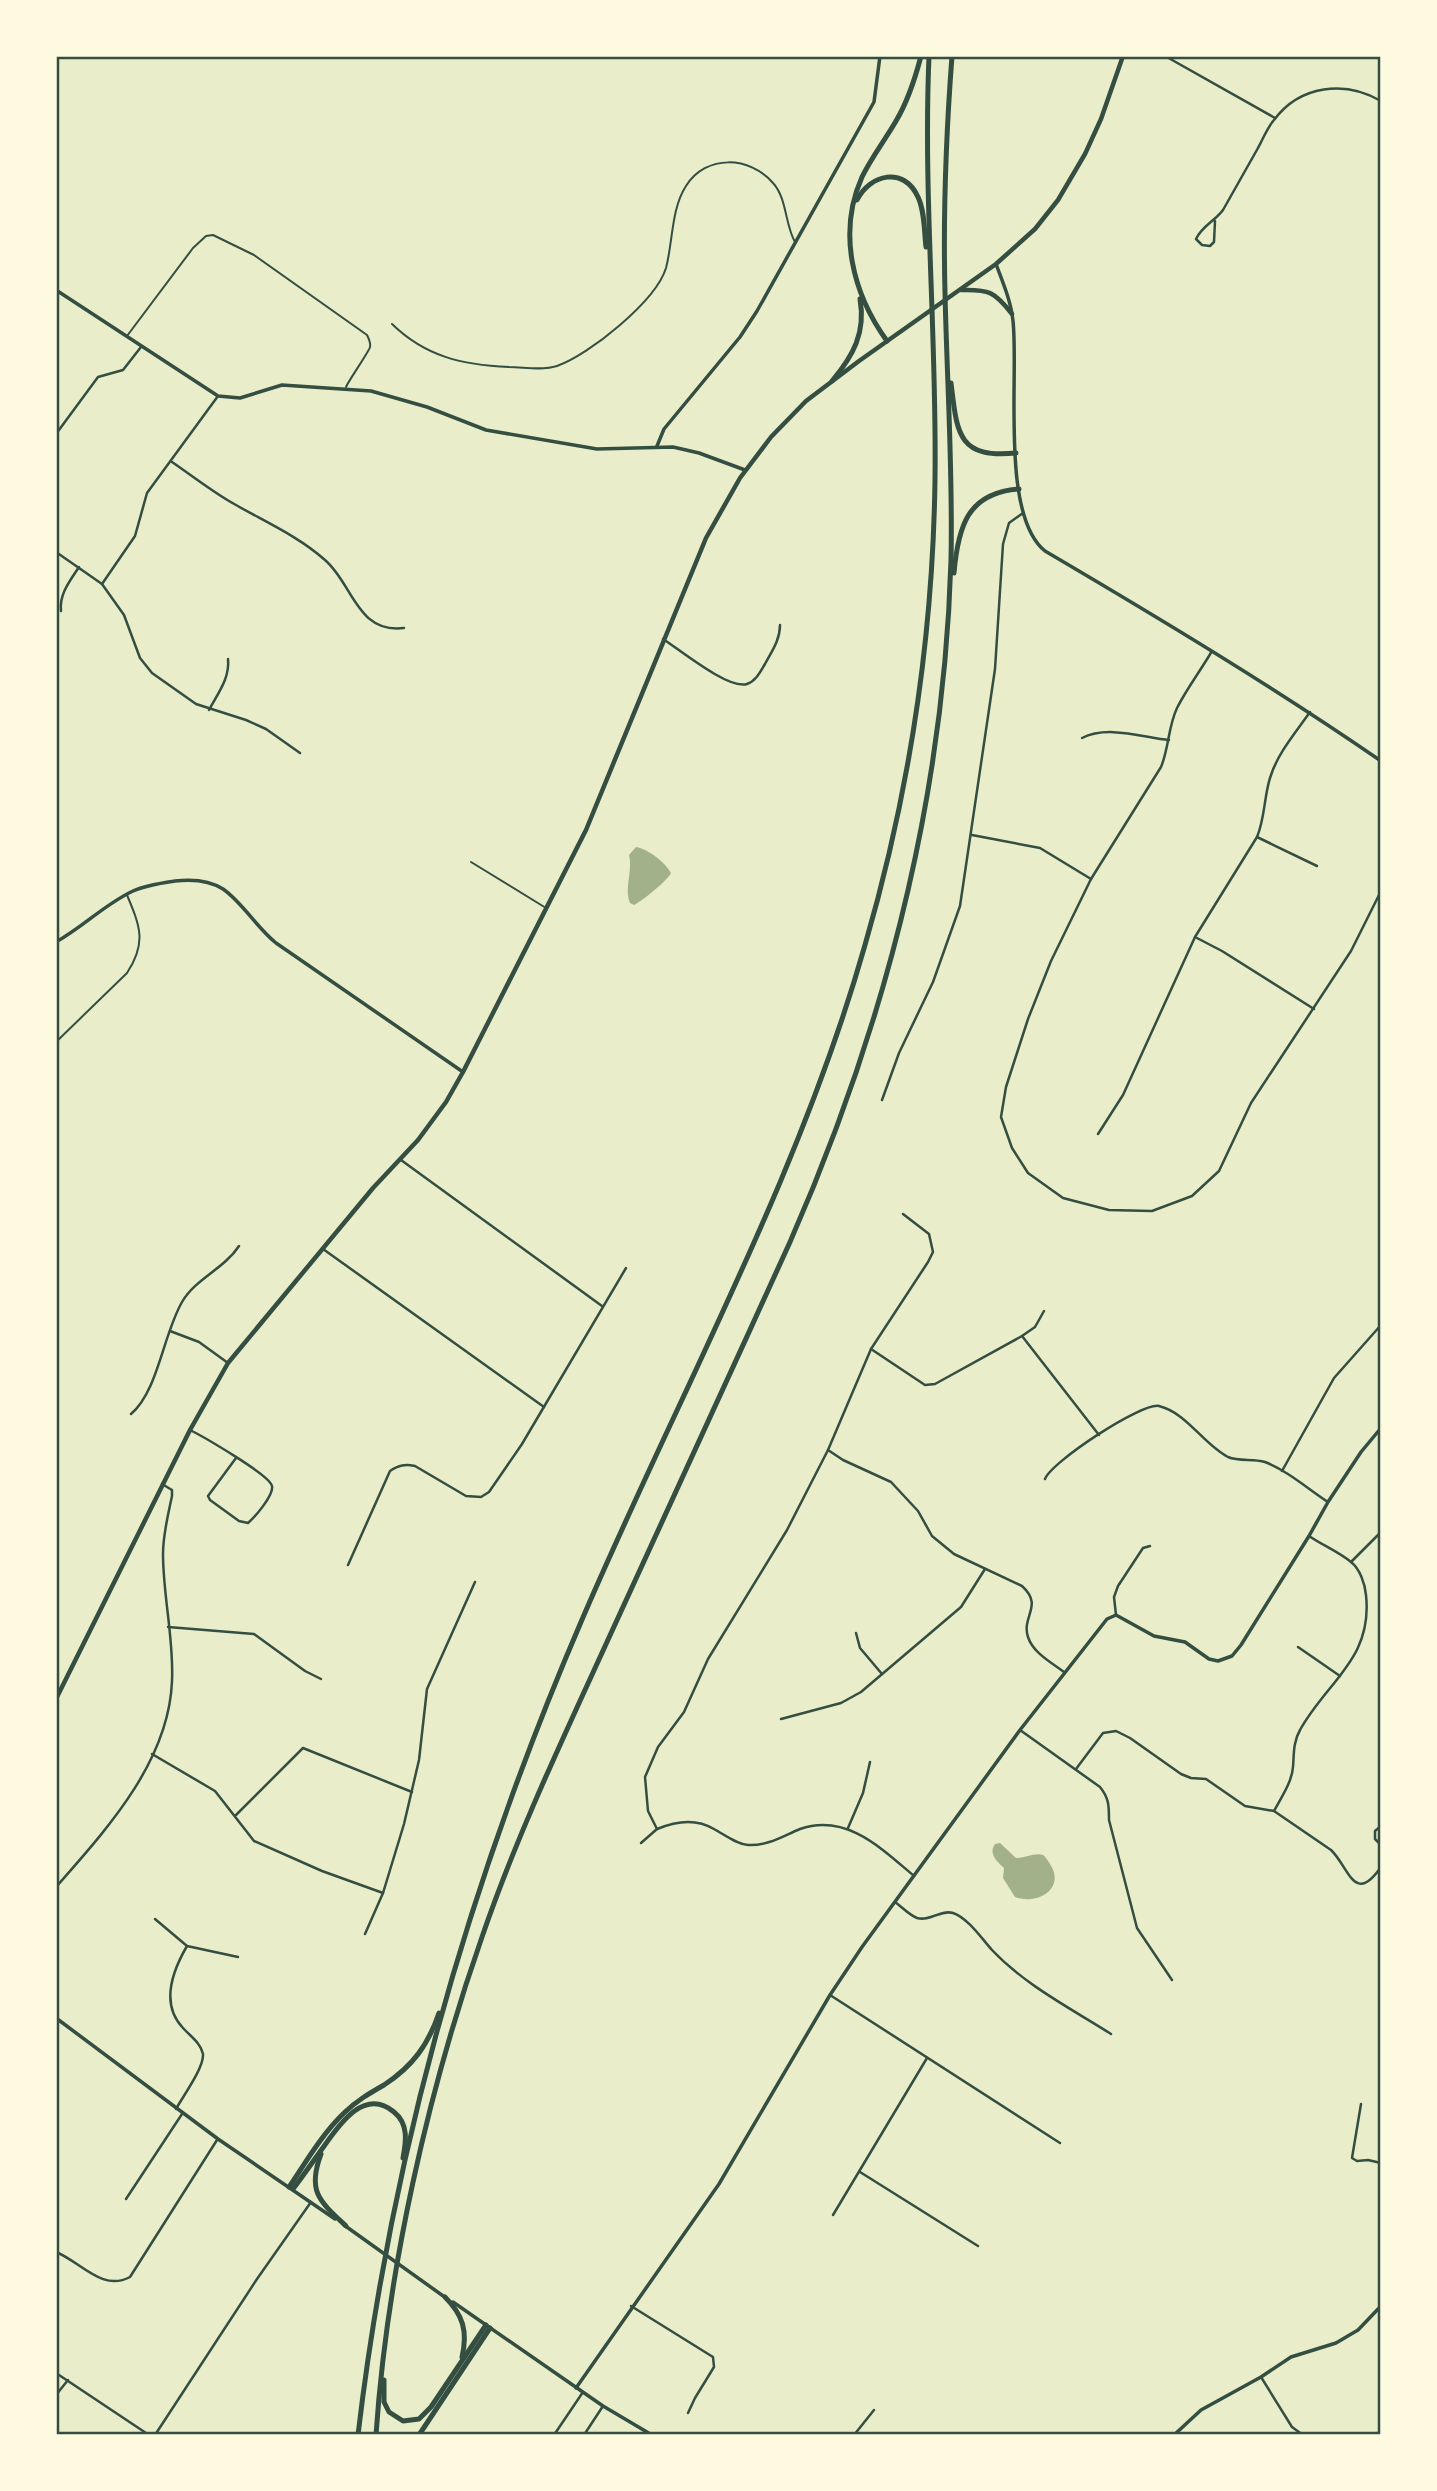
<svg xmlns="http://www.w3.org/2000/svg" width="1437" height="2491" font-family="Barlow,sans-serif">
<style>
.water{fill:#a3b18a}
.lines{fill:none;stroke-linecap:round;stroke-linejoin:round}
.service{stroke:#344e41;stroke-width:2}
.minor{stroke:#344e41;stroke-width:2.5}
.tertiary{stroke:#344e41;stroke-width:3.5}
.secondary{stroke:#344e41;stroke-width:4.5}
.motorway{stroke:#344e41;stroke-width:5}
.neatline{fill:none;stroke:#344e41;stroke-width:2.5}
</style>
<rect width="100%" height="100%" fill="#e9edc9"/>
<g class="water">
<path d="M636,847C648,849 665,862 671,873C668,880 641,902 634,905L630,903C624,889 633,871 629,855Z"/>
<path d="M1000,1843L1016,1858C1023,1858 1037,1852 1043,1855C1045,1856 1049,1862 1050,1864C1066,1888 1038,1906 1015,1897L1003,1878L1004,1868C997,1861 988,1854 995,1844Z"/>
</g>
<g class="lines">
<g class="service">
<path d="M392,324C426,357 463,365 509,367C524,367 542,371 557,366C589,355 656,301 666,268C673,242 671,209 686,186C706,154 750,156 773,183C787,198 785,225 795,242"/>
<path d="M127,336L193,248L206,236L213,235L254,255L367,335C369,339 371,343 370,347C370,350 349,380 346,387"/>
<path d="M471,862L546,908"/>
<path d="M56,1042L127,973C147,943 140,926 127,895"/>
</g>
<g class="minor">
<path d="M1165,56L1275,118"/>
<path d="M1215,221L1214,242L1210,246L1202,245L1196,239C1202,226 1215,221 1223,210C1235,189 1246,169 1258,148C1263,139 1267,128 1274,120C1300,85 1345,80 1381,101"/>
<path d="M56,434L98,377L123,370L141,347"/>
<path d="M172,462C191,475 209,489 229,501C261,520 297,535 325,560C353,584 357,634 404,628"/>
<path d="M56,552L102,584L124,615L140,658L152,673L196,704L246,720L266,729L300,753"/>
<path d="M102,584L135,536L147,493L218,396"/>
<path d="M61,611C59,594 70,581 79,567"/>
<path d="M663,639C680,650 729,690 747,684C756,681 760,672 765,664C772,651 780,640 780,625"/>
<path d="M1212,651C1201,670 1187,688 1177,708C1168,727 1169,748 1161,767L1091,879L1051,961L1028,1019L1006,1087L1001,1117L1012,1148L1028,1173L1063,1198L1109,1210L1152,1211L1192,1196L1219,1171L1251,1103L1351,951L1381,891"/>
<path d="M209,710C218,693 230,678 228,659"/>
<path d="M1082,738C1107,725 1142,737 1169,740"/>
<path d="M972,835L1040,848L1091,879"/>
<path d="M1257,837L1317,866"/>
<path d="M1195,937L1222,951L1314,1009"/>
<path d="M882,1100L899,1053L933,982L960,906L995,669L1003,544L1009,523L1023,513"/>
<path d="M1098,1134L1123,1095L1195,937L1257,837C1265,818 1264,797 1270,778C1277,754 1296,732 1310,712"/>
<path d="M401,1160L602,1306"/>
<path d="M903,1214L929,1234L933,1252L928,1262L871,1349L828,1450L787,1530L708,1659L684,1712L658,1747L645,1777L648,1811L657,1829C676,1821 696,1818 714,1829C725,1835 736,1844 748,1845C768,1846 783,1836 800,1829C846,1813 881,1848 914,1876"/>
<path d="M323,1249L544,1407"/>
<path d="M170,1331L199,1342L228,1363"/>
<path d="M1022,1336L1099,1435"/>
<path d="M871,1349L925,1385L935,1384L1022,1336L1035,1327L1044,1311"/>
<path d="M131,1414C158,1391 163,1335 182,1302C195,1279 224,1269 239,1246"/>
<path d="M190,1430C202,1436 270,1475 272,1486C274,1495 255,1517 248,1523L239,1521L210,1500L208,1496L236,1458"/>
<path d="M828,1450L843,1460L891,1482L918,1511L932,1536L954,1554L1022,1586C1044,1606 1021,1616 1028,1637C1033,1653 1052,1663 1064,1672"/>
<path d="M1282,1471L1334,1378L1381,1325"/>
<path d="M1045,1479C1051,1462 1142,1402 1159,1406C1187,1413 1203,1444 1228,1457C1240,1462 1253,1458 1265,1462C1288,1471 1308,1489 1328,1502"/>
<path d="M1351,1562L1381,1532"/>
<path d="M348,1565L390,1471C399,1465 405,1464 415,1466L466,1496L481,1497L489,1492L522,1444L626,1268"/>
<path d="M1116,1615L1114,1597L1118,1586L1143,1548L1150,1546"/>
<path d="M168,1627L254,1634L305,1671L321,1679"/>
<path d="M856,1633L860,1648L882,1674"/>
<path d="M1298,1647L1340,1676"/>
<path d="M781,1719L841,1703L861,1692L961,1607L985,1569"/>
<path d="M1020,1730L1100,1787C1109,1798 1109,1806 1109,1820L1137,1928L1172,1980"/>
<path d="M152,1754L215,1791L254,1841L322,1871L383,1893"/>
<path d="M1076,1769L1103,1733L1116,1731L1130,1738L1181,1774L1191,1778L1206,1779L1245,1806L1274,1811L1331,1850C1349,1867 1354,1906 1381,1867"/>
<path d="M1274,1811C1281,1798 1292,1782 1293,1767C1294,1755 1293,1742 1300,1730C1327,1681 1373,1659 1366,1595C1365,1584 1360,1569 1351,1562C1339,1552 1322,1545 1309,1536"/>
<path d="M236,1815L303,1748L412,1792"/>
<path d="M1381,1826L1375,1831V1839L1381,1845"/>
<path d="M848,1828L863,1793L870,1762"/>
<path d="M641,1843L657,1829"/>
<path d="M56,1887C106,1830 169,1762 172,1681C174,1639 163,1596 163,1554C163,1534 168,1515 172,1496V1490L162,1484"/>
<path d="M895,1902C902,1907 909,1915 917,1918C930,1922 941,1909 953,1913C968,1918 982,1939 992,1950C1025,1985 1070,2008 1111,2034"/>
<path d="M155,1919L187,1946L238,1957"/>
<path d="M365,1934L383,1893L404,1824L419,1760L427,1689L475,1582"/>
<path d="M830,1995L1060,2143"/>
<path d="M1361,2104L1352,2158L1357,2161L1368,2160L1381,2163"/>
<path d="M176,2109C183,2096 204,2068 203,2054C201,2043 190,2036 183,2028C160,2004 173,1970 187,1946"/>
<path d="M860,2172L978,2246"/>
<path d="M126,2199L182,2114"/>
<path d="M833,2215L927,2058"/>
<path d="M56,2252C81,2262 102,2292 130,2277L217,2140"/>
<path d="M631,2306L713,2357L714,2367L695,2398L688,2413"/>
<path d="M56,2373L149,2435"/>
<path d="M1261,2377L1292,2427L1303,2435"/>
<path d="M56,2395L68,2380"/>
<path d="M155,2435L257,2279L311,2202"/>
<path d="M554,2435L583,2392"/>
<path d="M584,2435L603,2406"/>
<path d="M854,2435L874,2410"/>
<path d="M1335,2435L1381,2433"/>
</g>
<g class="tertiary">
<path d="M996,264C1003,283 1011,301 1013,321C1019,376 1000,515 1045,551C1159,618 1272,686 1381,761"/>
<path d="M56,290L218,396L240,398L282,385L371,391L427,407L486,430L597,449L673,447L699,453L745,470"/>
<path d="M657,446L664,429L740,337L757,311L874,102L880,56"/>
<path d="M56,942C83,927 105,904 133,891C146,885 161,883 175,881C192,879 209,880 223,889C243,903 256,927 276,943L463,1072"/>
<path d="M56,2018L218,2139L335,2219"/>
<path d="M344,2225L446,2298"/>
<path d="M453,2302L603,2406L652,2435"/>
<path d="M576,2388L719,2184L830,1995L862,1947L1020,1730L1107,1619L1116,1615L1154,1636L1185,1642L1209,1659L1218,1661L1232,1656L1241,1645L1309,1536L1328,1502L1361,1452L1381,1428"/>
<path d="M1174,2435L1201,2410L1261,2377L1291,2357L1336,2343L1358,2330L1381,2306"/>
</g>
<g class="secondary">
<path d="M961,290C989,289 995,292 1012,314"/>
<path d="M56,1699L190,1430L228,1363L373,1188L418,1140L446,1102L463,1072L586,830L706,538L740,478L771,437L806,401L859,361L996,264L1035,229L1058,200L1085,154L1101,119L1123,56"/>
</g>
<g class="motorway">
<path d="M857,200C870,174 904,166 918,197C925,212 924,231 926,247"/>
<path d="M887,341C853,294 837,233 862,177C871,158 885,140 896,121C908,101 915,79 921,56"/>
<path d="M832,381C853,356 866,333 860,299"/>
<path d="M951,383C957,432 957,459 1016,453"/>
<path d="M954,573C958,527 967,493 1019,489"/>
<path d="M321,2154C307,2191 319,2201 346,2226"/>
<path d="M289,2187C306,2162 322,2134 344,2113C356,2101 370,2093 384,2085C413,2066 428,2045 439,2013"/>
<path d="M293,2189C303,2176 312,2163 322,2149C337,2128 363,2086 394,2112C409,2124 406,2142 403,2158"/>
<path d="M445,2297C463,2315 468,2331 462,2357"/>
<path d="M384,2380V2402L389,2412L403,2421L419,2419L431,2407L486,2325"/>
<path d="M358,2435C391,2155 470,1880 581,1622C677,1397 798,1181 865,945C909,794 933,637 935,479C937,338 923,197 929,56"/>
<path d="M376,2435C387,2272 428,2091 482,1937C518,1832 566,1732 612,1631C671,1502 731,1372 790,1242C885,1026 944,798 951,560C953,471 947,382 945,293C943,214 946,135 952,56"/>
<path d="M419,2435L490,2328"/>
</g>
</g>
<rect width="1437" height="2491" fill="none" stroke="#fefae0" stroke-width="116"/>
<rect x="58" y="58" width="1321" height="2375" class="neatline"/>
</svg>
